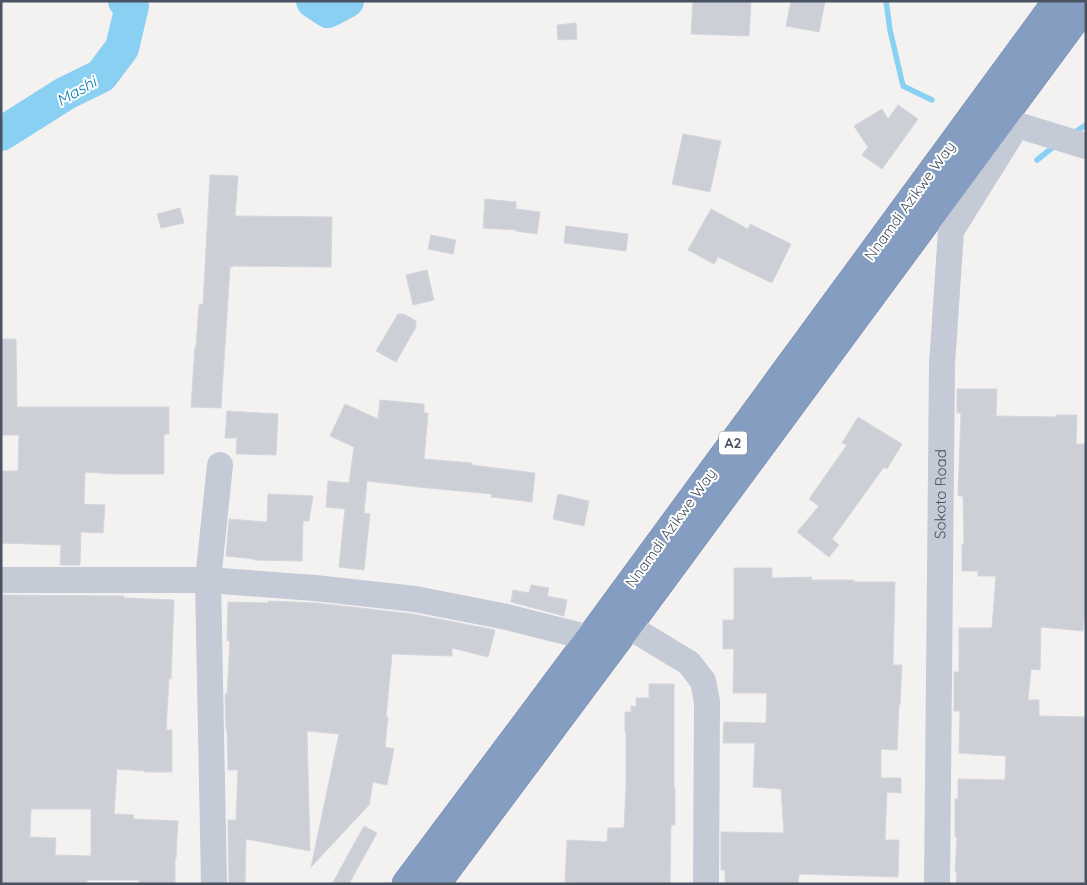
<svg xmlns="http://www.w3.org/2000/svg" width="1087" height="885" font-family="Quicksand,sans-serif">
<style>
.lines{fill:none;stroke-linecap:round;stroke-linejoin:round}
.stream{stroke:#89d0f2;stroke-width:5.5}
.river{stroke:#89d0f2;stroke-width:34}
.building{fill:#cdcfd7;stroke:#d5d6dd;fill-rule:evenodd}
.highway-casing{stroke:#7187ae;stroke-width:29}
.minor{stroke:#c4cbd6;stroke-width:26}
.highway{stroke:#869dc2;stroke-width:28}
.labels{text-anchor:middle;stroke-width:4;stroke-linejoin:round;paint-order:stroke}
.shield{fill:#fff;stroke:#7f8690;stroke-width:1}
.shield-label{font-size:14px;font-weight:bold;fill:#485260}
.street-label{font-size:15px;fill:#485260;stroke:#fff}
.water-label{font-size:16px;font-style:italic;fill:#037db7;stroke:#fff}
</style>
<rect width="100%" height="100%" fill="#f4f1f1"/>
<g class="lines">
<g class="stream">
<path d="M886,1L890,30L903,86L932,100"/>
<path d="M1073,133L1086,125"/>
<path d="M1037,160L1057,144"/>
</g>
<g class="river">
<path d="M313,1L328,11L347,1"/>
<path d="M1,134L66,93L101,76L122,48L132,6L125,1"/>
</g>
</g>
<g class="building">
<path d="M693,1H751L749,36L691,34Z"/>
<path d="M791,1H825L819,32L786,26Z"/>
<path d="M576,23L577,39L558,40L557,25Z"/>
<path d="M898,105L918,119L882,169L862,155L868,147L854,126L882,109L888,119Z"/>
<path d="M683,134L721,141L710,192L672,184Z"/>
<path d="M210,175L238,176L235,216L332,217L331,267L233,266V267H230L221,408L191,407L195,347H196L199,305L203,304Z"/>
<path d="M485,199L516,202V209L540,212L537,234L516,231V230L483,228Z"/>
<path d="M180,208L184,223L161,228L157,214Z"/>
<path d="M711,209L748,229L750,224L791,244L772,283L718,257L714,264L688,250Z"/>
<path d="M566,226L628,234L626,251L564,243Z"/>
<path d="M431,235L456,240L453,254L428,249Z"/>
<path d="M427,270L434,300L413,305L406,275Z"/>
<path d="M398,314H404L416,321V327L396,362L376,351Z"/>
<path d="M1,339H16L17,407H169V434H164V474H117L85,472L84,504L105,505L103,533L81,532L80,565H60L61,545L1,543V471H18L19,435H1Z"/>
<path d="M957,389H997L996,416L1056,417V415H1077L1076,444H1086V603L1083,631L1041,627L1040,670L1031,669L1028,700H1039V716L1086,717V884H956L957,872H955L957,837H955V799H958V779L1005,780L1006,756L959,753L960,711H954V672H959V628H992L996,576H978V571H962V544H964L963,496H958L961,413H957Z"/>
<path d="M380,400L424,404V413H428L424,459L472,463V465L535,473L532,502L491,497L492,494L418,487L367,481L364,513L370,514L364,570L339,567L345,509L326,507L328,481L349,483L354,447L330,436L345,404L378,419Z"/>
<path d="M227,411L278,414L276,455L236,454L237,438H225Z"/>
<path d="M858,417L902,444L887,469L884,467L832,539L839,545L829,557L797,532L819,506L809,499L847,445L842,443Z"/>
<path d="M268,494L313,496L309,521H303L302,561L254,560V559L226,556L229,519L267,522Z"/>
<path d="M558,494L589,501L584,526L553,519Z"/>
<path d="M734,568H772V578L812,577L811,580H854V582H895L893,665H902L900,705H899L897,750L881,749V778H901V793L887,792L885,840H899L898,877L799,874L798,884H725V870H721V832L784,833L781,789L753,787L755,743H723L724,722L766,723L767,693H733L734,649H723V620H734Z"/>
<path d="M531,585L549,588L547,596L567,600L564,616L511,602L513,590L529,593Z"/>
<path d="M1,595L124,596V598L174,600L171,679H169L166,730H172V772H145V771L117,769L114,814L134,815L133,819L178,821L176,858H175V884H139V880H87V884H2V851H1ZM31,809H91V856L55,855L56,838L30,837Z"/>
<path d="M268,601L316,603L413,614L495,630L488,657L452,648V656L392,654L386,717H388L385,747L394,749L387,785L373,782L369,805L311,867L339,734L307,731L310,851L246,839L245,884H229L228,820H236L238,770H228L227,729H226L225,694H227L230,641H227L228,602L268,603Z"/>
<path d="M649,684H674V788H675V825H671L670,884H600L565,882L567,840L607,842L608,828H624L626,787V732H625V712H631V706L636,707V698H649Z"/>
<path d="M364,826L377,833L349,884H332Z"/>
</g>
<g class="lines">
<defs>
<g id="highway">
<path d="M406,884L590,638L1057,1"/>
<path d="M436,884L628,626L1086,5"/>
</g>
</defs>
<use href="#highway" class="highway-casing"/>
<g class="minor">
<path d="M1,580H208L315,588L415,599L507,617L590,638"/>
<path d="M628,626L689,663L703,681L707,702L706,884"/>
<path d="M214,884L208,580L220,465"/>
<path id="s1" d="M937,884L942,365L951,231L1017,125L1086,146"/>
</g>
<use href="#highway" class="highway"/>
</g>
<g class="labels">
<rect class="shield" x="719" y="431.5" width="28" height="23" rx="4"/>
<g class="shield-label">
<text x="733" y="448">A2</text>
</g>
<g class="street-label">
<text transform="translate(910 201) rotate(-54)" y="5">Nnamdi Azikwe Way</text>
<text dy="5" stroke="none"><textPath href="#s1" startOffset="390">Sokoto Road</textPath></text>
<text transform="translate(671 528) rotate(-54)" y="5">Nnamdi Azikwe Way</text>
</g>
<g class="water-label">
<text transform="translate(76 91) rotate(-30)" y="6">Mashi</text>
</g>
</g>
<rect width="1087" height="885" fill="none" stroke="#485260" stroke-width="5"/>
</svg>
